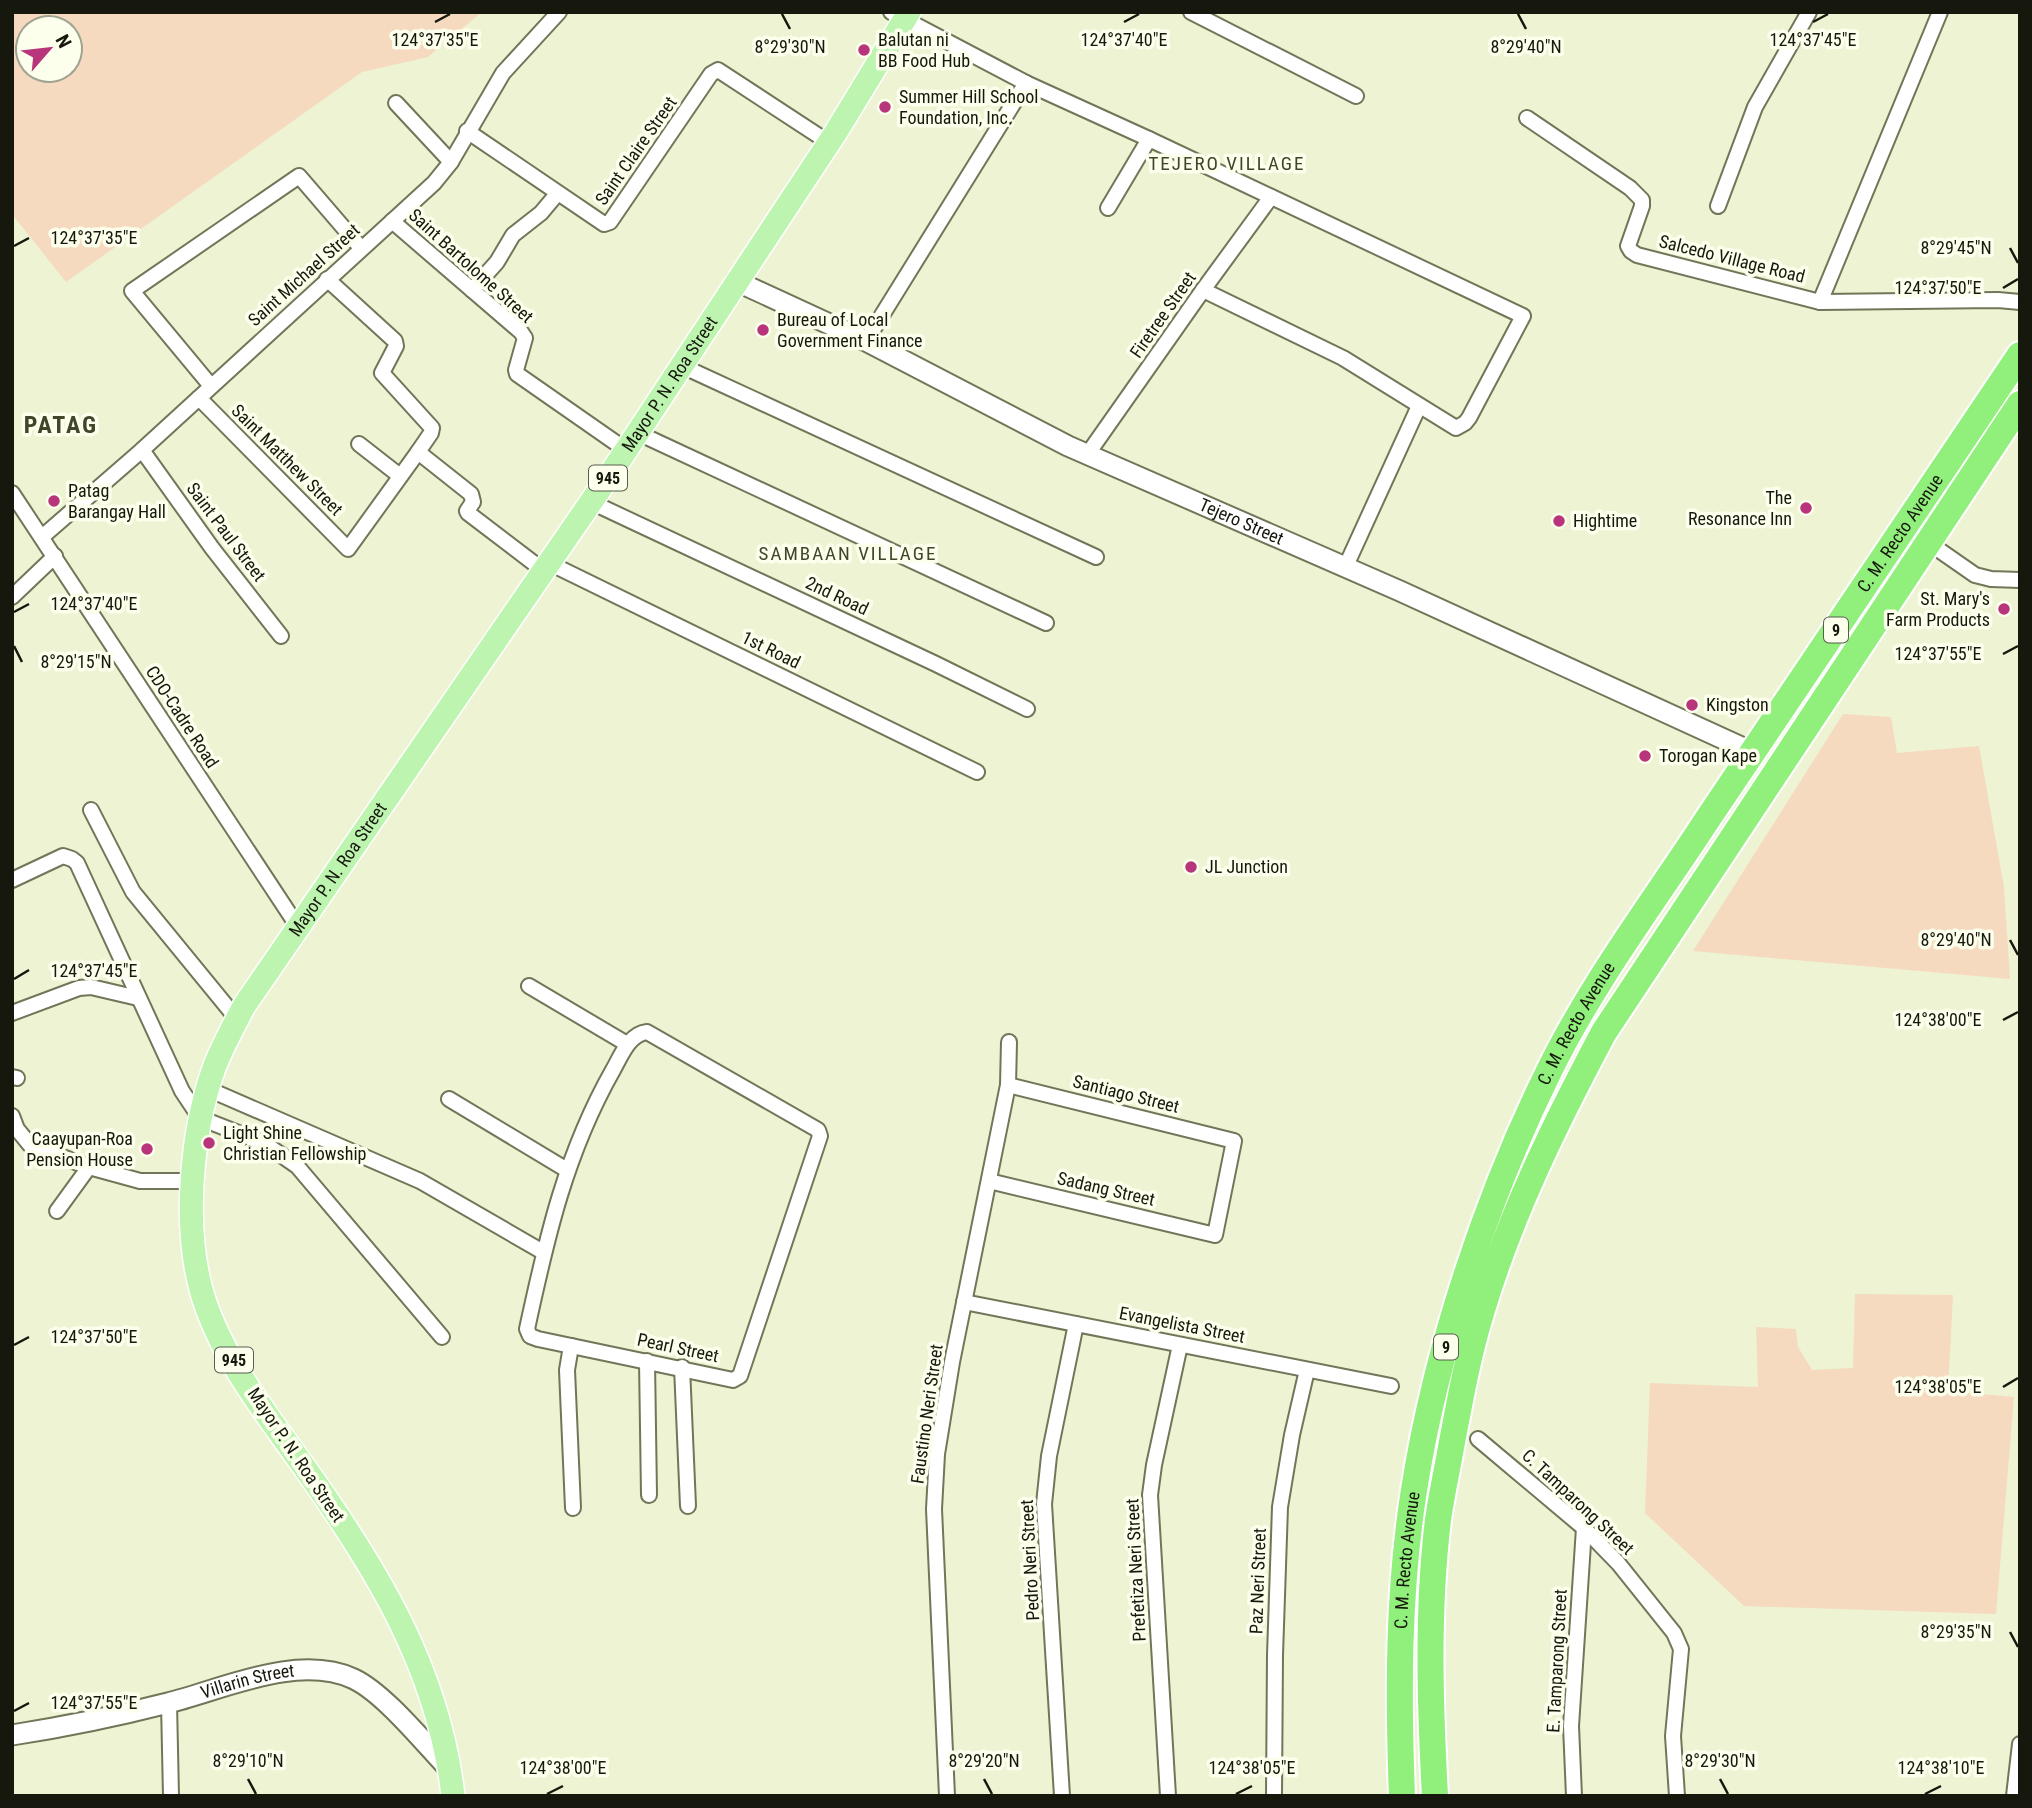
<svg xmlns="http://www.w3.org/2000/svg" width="2032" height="1808" font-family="'Roboto Condensed',sans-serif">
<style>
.green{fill:#f5dabf;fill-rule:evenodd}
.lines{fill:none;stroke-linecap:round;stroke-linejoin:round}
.street-casing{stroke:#717659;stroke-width:18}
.secondary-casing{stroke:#717659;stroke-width:23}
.primary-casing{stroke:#fff;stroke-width:26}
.highway-casing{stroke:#fff;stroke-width:30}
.street{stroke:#fff;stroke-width:14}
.secondary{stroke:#fff;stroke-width:19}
.primary{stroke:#bdf5b0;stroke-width:23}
.highway{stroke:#91ef7b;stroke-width:26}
.ticks{fill:none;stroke:#17180d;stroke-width:2.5}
.poi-dot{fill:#b9357b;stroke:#fbffeb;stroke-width:2.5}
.labels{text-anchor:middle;stroke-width:7;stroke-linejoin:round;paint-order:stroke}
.shield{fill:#fbffeb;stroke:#5b5d50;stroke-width:2}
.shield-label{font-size:16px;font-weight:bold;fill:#17180d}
.poi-label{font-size:18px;fill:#17180d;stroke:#fbffeb;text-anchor:start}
.street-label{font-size:18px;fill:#17180d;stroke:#fbffeb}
.neighbourhood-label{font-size:19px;letter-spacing:2px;fill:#41452a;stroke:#fbffeb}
.district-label{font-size:24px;font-weight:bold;letter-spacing:2px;fill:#41452a;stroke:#fbffeb}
.ticks-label{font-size:18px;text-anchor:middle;fill:#17180d;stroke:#fbffeb;stroke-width:7;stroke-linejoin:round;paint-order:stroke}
</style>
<rect width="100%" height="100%" fill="#edf3d3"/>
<g class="green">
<path d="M12,12H482L428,57L362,72L66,282L12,214ZM28,28H70V70H28Z"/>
<path d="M1843,714L1891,717L1897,753L1979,746L2004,887L2010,979L1693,951Z"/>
<path d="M1855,1294L1953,1295L1948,1391L2014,1397L1996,1614L1744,1606L1645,1513L1650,1383L1758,1387L1756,1327L1796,1329L1798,1347L1812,1370L1853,1368Z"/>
</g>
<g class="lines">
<defs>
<g id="street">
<path d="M891,12L1026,83L1149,139L1523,316L1469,418L1465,423L1456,428L1343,358L1203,290"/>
<path d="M1191,12L1356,96"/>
<path d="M396,103L451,162"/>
<path d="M1527,118L1630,188L1642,200V206L1628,246L1631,251L1637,255L1820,302L1998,300L2020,302"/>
<path d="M467,131L604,224L610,222L711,74L718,70L828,142"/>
<path d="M1718,206L1755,107L1809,12"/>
<path d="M1108,208L1149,139"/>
<path d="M392,221L521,332L525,338L516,370L517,374L626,450"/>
<path d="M327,279L395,341L396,346L382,373L432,428L431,433L418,452L471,494L473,502L467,511L468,513L544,571"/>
<path d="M472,290L497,262L513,235L541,213L557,194"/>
<path d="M1820,302L1940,12"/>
<path d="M866,341L1026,83"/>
<path d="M682,366L1096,557"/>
<path d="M211,386L132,291L299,176L361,248"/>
<path d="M199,398L348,549L418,452"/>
<path d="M638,433L1046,623"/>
<path d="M359,444L400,476"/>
<path d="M142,450L212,548L281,636"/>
<path d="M1087,455L1203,290L1271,197"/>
<path d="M12,493L298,927"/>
<path d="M591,502L936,664L1027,709"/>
<path d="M1906,527L1975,575L1991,579L2020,580"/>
<path d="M42,537L142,450L434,183L451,162L503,73L559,12"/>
<path d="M549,563L977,772"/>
<path d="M1345,568L1419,406"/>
<path d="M12,597L55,556"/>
<path d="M91,810L133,892L237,1019"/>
<path d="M12,880L63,856L72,859L77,863L182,1091L200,1118L264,1143L297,1166L442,1337"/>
<path d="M529,986L627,1044"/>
<path d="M12,1013L79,988L91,987L138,998"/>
<path d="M647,1032L818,1130L820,1136L740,1376L733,1380L538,1339L530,1336L527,1329C547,1236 566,1153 613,1070C621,1056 629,1034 647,1032Z"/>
<path d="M12,1077L17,1078"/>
<path d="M208,1089L420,1181L543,1252"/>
<path d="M449,1099L567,1170"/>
<path d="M12,1116L17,1129L30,1145L89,1167L140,1181H193"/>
<path d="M989,1181L1215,1235L1234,1141L1008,1085"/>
<path d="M57,1211L89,1167"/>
<path d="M964,1302L1391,1386"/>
<path d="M571,1346L567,1370L573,1508"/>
<path d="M647,1361L649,1495"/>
<path d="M682,1367L688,1506"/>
<path d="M1478,1439L1584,1528L1618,1563L1674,1633L1681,1649L1673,1736L1677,1796"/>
<path d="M169,1703L171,1796"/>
<path d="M947,1796L934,1509L937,1454L952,1362L1008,1085L1009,1042"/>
<path d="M1062,1796L1044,1504L1049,1456L1076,1324"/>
<path d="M1168,1796L1150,1495L1154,1465L1180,1345"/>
<path d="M1274,1796L1275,1655L1280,1507L1292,1435L1307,1370"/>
<path d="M1574,1796L1571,1726L1584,1528"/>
<path d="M2014,1796L2020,1744"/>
</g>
<g id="secondary">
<path id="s1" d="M736,281L866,341L1068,446L1400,591L1752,752"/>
<path id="s2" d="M12,1735C64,1727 117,1716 168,1703C224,1689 298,1653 354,1679C385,1694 425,1744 450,1770"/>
</g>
<g id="primary">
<path id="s3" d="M453,1796C439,1671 378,1571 307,1471C268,1416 221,1358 202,1293C183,1227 191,1133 214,1068C222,1047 233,1027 244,1006L613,470L836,132L909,12"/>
</g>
<g id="highway">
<path id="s4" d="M1402,1796C1398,1694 1398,1591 1414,1490C1436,1350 1487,1196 1550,1069C1594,980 1655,900 1709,817C1812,662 1917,510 2020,355"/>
<path d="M1435,1796C1430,1704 1427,1611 1438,1520C1441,1498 1446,1475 1450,1453C1459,1405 1467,1359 1481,1313C1510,1215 1556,1122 1604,1032L2020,404"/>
</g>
</defs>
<use href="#street" class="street-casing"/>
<use href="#secondary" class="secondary-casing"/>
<use href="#primary" class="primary-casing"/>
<use href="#highway" class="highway-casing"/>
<use href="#street" class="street"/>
<use href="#secondary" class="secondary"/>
<use href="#primary" class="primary"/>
<use href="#highway" class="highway"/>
</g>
<path class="ticks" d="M782,14L790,29M1518,14L1526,29M435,22L450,14M1124,22L1139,14M1813,22L1828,14M14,246L29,238M2010,248L2018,263M2003,288L2018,279M14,612L29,604M14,646L22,662M2003,654L2018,646M2010,940L2018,955M14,979L29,970M2003,1020L2018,1012M14,1345L29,1337M2003,1387L2018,1378M2010,1632L2018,1647M14,1711L29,1703M248,1779L256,1794M984,1779L992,1794M1720,1779L1728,1794M547,1794L563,1786M1236,1794L1252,1786M1925,1794L1941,1786"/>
<g class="poi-dot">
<circle cx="864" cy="50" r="7"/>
<circle cx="885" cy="107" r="7"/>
<circle cx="763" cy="330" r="7"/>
<circle cx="54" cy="501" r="7"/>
<circle cx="1806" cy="508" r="7"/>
<circle cx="1559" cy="521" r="7"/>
<circle cx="2004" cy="609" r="7"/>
<circle cx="1692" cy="705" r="7"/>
<circle cx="1645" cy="756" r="7"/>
<circle cx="1191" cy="867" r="7"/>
<circle cx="209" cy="1143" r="7"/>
<circle cx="147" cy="1149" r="7"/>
</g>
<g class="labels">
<g class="shield">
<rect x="589" y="465.5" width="38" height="25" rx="5"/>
<rect x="1824" y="617.5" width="24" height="25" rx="5"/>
<rect x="1434" y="1334.5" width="24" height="25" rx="5"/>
<rect x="215" y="1347.5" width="38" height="25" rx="5"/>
</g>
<g class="shield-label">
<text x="608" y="484">945</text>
<text x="1836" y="636">9</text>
<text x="1446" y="1353">9</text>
<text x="234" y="1366">945</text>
</g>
<g class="poi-label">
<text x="878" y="46">Balutan ni<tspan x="878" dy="21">BB Food Hub</tspan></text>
<text x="899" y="103">Summer Hill School<tspan x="899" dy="21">Foundation, Inc.</tspan></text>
<text x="777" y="326">Bureau of Local<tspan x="777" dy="21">Government Finance</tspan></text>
<text x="68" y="497">Patag<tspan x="68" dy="21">Barangay Hall</tspan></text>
<text x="1792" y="504" text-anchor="end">The<tspan x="1792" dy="21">Resonance Inn</tspan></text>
<text x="1573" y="527">Hightime</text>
<text x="1990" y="605" text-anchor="end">St. Mary's<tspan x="1990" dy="21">Farm Products</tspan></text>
<text x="1706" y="711">Kingston</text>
<text x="1659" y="762">Torogan Kape</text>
<text x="1205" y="873">JL Junction</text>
<text x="223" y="1139">Light Shine<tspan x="223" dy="21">Christian Fellowship</tspan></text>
<text x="133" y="1145" text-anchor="end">Caayupan-Roa<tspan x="133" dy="21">Pension House</tspan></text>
</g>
<g class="street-label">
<text transform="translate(636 151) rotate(-55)" y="6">Saint Claire Street</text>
<text transform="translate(1732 259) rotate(14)" y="6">Salcedo Village Road</text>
<text transform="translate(471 266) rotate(42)" y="6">Saint Bartolome Street</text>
<text transform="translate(304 275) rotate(-42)" y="6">Saint Michael Street</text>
<text transform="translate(1163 315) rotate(-55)" y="6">Firetree Street</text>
<text dy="6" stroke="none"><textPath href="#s3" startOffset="1619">Mayor P. N. Roa Street</textPath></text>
<text transform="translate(287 460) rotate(45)" y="6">Saint Matthew Street</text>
<text dy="6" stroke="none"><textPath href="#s1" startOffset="560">Tejero Street</textPath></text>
<text transform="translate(226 532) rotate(53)" y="6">Saint Paul Street</text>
<text dy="6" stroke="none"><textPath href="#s4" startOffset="1391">C. M. Recto Avenue</textPath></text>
<text transform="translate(837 596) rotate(25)" y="6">2nd Road</text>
<text transform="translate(771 650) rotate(26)" y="6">1st Road</text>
<text transform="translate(182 717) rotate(57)" y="6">CDO-Cadre Road</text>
<text dy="6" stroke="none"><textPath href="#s3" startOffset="1031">Mayor P. N. Roa Street</textPath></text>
<text dy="6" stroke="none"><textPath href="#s4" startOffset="803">C. M. Recto Avenue</textPath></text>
<text transform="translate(1126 1094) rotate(14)" y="6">Santiago Street</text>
<text transform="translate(1106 1189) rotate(13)" y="6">Sadang Street</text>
<text transform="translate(1182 1325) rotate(11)" y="6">Evangelista Street</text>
<text transform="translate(678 1348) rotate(12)" y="6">Pearl Street</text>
<text transform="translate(927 1414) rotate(-82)" y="6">Faustino Neri Street</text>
<text transform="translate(296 1455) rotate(56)" y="6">Mayor P. N. Roa Street</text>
<text transform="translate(1578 1502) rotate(43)" y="6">C. Tamparong Street</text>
<text transform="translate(1030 1560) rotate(-93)" y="6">Pedro Neri Street</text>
<text dy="6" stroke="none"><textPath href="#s4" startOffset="236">C. M. Recto Avenue</textPath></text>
<text transform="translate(1136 1570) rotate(-93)" y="6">Prefetiza Neri Street</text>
<text transform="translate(1258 1581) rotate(-88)" y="6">Paz Neri Street</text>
<text transform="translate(1557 1661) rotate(-87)" y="6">E. Tamparong Street</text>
<text dy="6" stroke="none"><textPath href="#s2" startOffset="242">Villarin Street</textPath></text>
</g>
<g class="neighbourhood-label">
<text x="1227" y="170">TEJERO VILLAGE</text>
<text x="848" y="560">SAMBAAN VILLAGE</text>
</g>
<g class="district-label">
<text x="61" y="433">PATAG</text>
</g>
</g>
<g class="ticks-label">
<text x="435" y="46">124°37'35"E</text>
<text x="1124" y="46">124°37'40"E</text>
<text x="1813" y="46">124°37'45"E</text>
<text x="790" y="53">8°29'30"N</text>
<text x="1526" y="53">8°29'40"N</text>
<text x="94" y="244">124°37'35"E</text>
<text x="1956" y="254">8°29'45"N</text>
<text x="1938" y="294">124°37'50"E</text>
<text x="94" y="610">124°37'40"E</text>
<text x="1938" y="660">124°37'55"E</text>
<text x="76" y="668">8°29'15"N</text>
<text x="1956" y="946">8°29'40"N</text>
<text x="94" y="977">124°37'45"E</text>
<text x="1938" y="1026">124°38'00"E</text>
<text x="94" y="1343">124°37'50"E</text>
<text x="1938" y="1393">124°38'05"E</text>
<text x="1956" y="1638">8°29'35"N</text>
<text x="94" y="1709">124°37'55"E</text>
<text x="248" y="1767">8°29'10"N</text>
<text x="984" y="1767">8°29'20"N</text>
<text x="1720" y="1767">8°29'30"N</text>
<text x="563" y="1774">124°38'00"E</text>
<text x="1252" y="1774">124°38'05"E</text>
<text x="1941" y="1774">124°38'10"E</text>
</g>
<rect width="2032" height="1808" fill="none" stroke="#17180d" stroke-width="28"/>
<g transform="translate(49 49) rotate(62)"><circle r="33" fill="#fbffeb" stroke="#a0a392" stroke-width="2"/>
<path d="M0-5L12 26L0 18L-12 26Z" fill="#b9357b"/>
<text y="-10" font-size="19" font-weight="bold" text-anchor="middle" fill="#17180d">N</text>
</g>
</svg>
